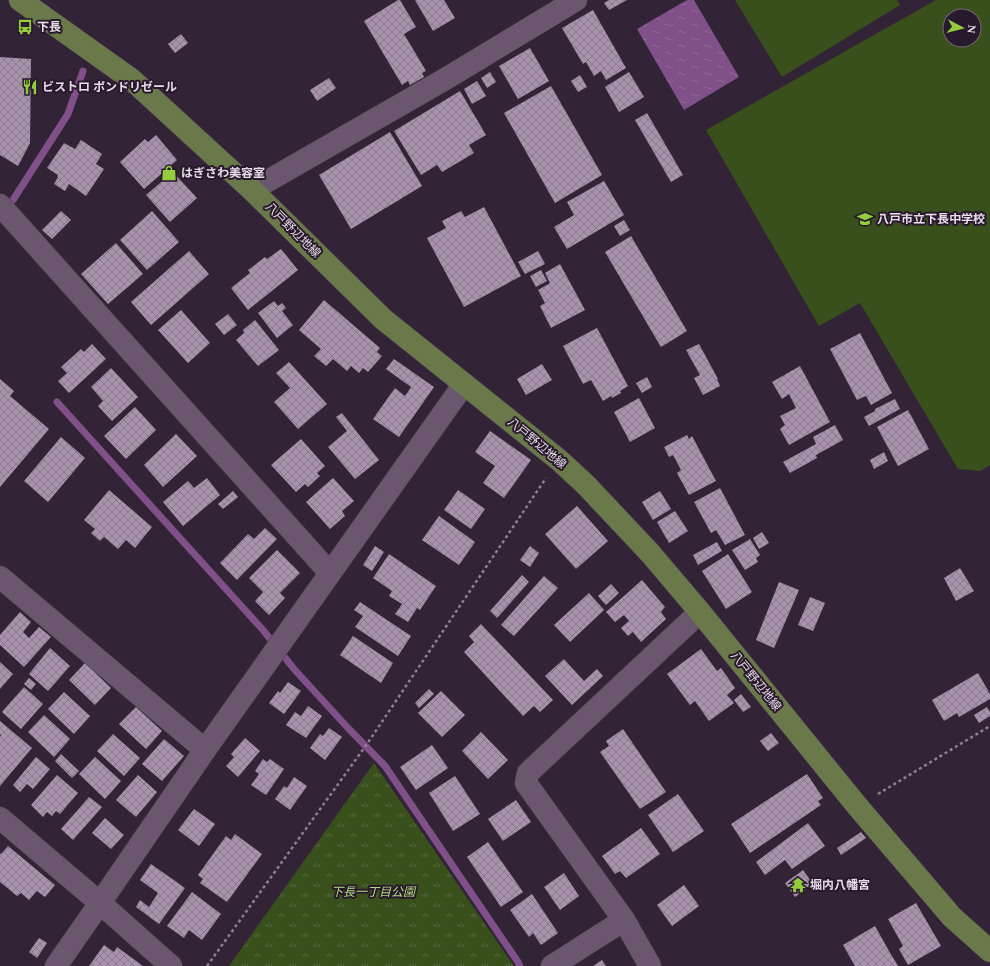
<svg xmlns="http://www.w3.org/2000/svg" width="990" height="966" font-family="Spectral,'Noto Sans JP',serif">
<style>
.grass{fill:#39501c;fill-rule:evenodd}
.park{fill:url(#park-tufts)}
.water{fill:url(#water-ripples)}
.lines{fill:none;stroke-linecap:round;stroke-linejoin:round}
.stream{stroke:#805088;stroke-width:7}
.building{fill:url(#building-cross-hatch)}
.minor-casing{stroke:#4f4152;stroke-width:23}
.major-casing{stroke:#4f4152;stroke-width:23}
.path{stroke:#8e8190;stroke-width:2.5;stroke-dasharray:3 3;stroke-linecap:butt}
.minor{stroke:#6a576d;stroke-width:22}
.major{stroke:#69794a;stroke-width:22}
.labels{text-anchor:middle;stroke-width:4;stroke-linejoin:round;paint-order:stroke}
.poi-label{font-size:12px;font-weight:bold;fill:#e6dce8;stroke:#29192c;text-anchor:start}
.street-label{font-size:12px;fill:#e6dce8;stroke:#29192c}
.park-label{font-size:12px;font-style:italic;fill:#b0dd7c;stroke:#29192c}
</style>
<defs>
<pattern id="park-tufts" width="24" height="20" patternUnits="userSpaceOnUse"><rect width="24" height="20" fill="#39501c"/><path d="M3 7l-1-3M5 7V3M7 7l1-3M15 17l-1-3M17 17v-4M19 17l1-3" fill="none" stroke="#56693d"/></pattern>
<pattern id="water-ripples" width="26" height="14" patternUnits="userSpaceOnUse"><rect width="26" height="14" fill="#805088"/><path d="M2 4q2-2 4 0t4 0M15 11q2-2 4 0t4 0" fill="none" stroke="#926999"/></pattern>
<pattern id="building-cross-hatch" width="8" height="8" patternUnits="userSpaceOnUse"><rect width="8" height="8" fill="#a692aa"/><path d="M0 0l8 8M0 8l8-8" fill="none" stroke="#897a8c"/></pattern>
</defs>
<rect width="100%" height="100%" fill="#332336"/>
<g class="grass">
<path d="M735,0H897L900,5L782,77Z"/>
<path d="M936,0H990V465L980,471L958,469L860,303L819,326L706,130ZM950,16H974V40H950Z"/>
</g>
<path class="park" d="M374,763L514,966H229Z"/>
<path class="water" d="M687,0H694L739,77L684,110L637,29Z"/>
<g class="lines">
<g class="stream">
<path d="M13,200L68,114L83,71"/>
<path d="M57,402L263,630L294,669L348,728L385,766L518,962L520,966"/>
</g>
</g>
<g class="building">
<path d="M398,0H400L416,27L404,34L426,71L422,73L424,77L410,85L408,81L402,85L364,21Z"/>
<path d="M415,0H444L455,18L433,31Z"/>
<path d="M609,0H627L609,10L604,3Z"/>
<path d="M593,10L626,68L606,80L601,71L594,76L586,62L583,64L562,28Z"/>
<path d="M181,34L188,43L175,53L168,44Z"/>
<path d="M530,48L549,81L518,99L499,66Z"/>
<path d="M0,57L31,59L30,143L18,166L0,155Z"/>
<path d="M490,72L496,82L487,88L481,78Z"/>
<path d="M629,72L644,97L619,112L605,87Z"/>
<path d="M580,75L587,87L578,92L571,81Z"/>
<path d="M329,78L336,88L317,101L310,90Z"/>
<path d="M477,81L486,96L472,104L464,89Z"/>
<path d="M551,86L602,175L555,203L504,113Z"/>
<path d="M460,91L486,135L469,145L474,153L442,172L437,165L421,175L394,131Z"/>
<path d="M647,113L683,175L671,182L635,120Z"/>
<path d="M390,132L422,186L351,229L319,175Z"/>
<path d="M156,135L177,160L144,189L120,162L145,139L148,142Z"/>
<path d="M81,140L102,154L96,164L104,169L86,196L69,184L65,191L54,184L58,177L57,176L58,175L47,168L64,143L75,149Z"/>
<path d="M173,172L197,198L170,222L146,195Z"/>
<path d="M604,181L624,215L567,249L554,227L574,215L567,202Z"/>
<path d="M484,207L521,276L464,307L427,238L446,228L442,221L461,211L465,217Z"/>
<path d="M61,211L71,220L52,239L42,230Z"/>
<path d="M152,211L179,242L147,270L120,240Z"/>
<path d="M624,220L630,230L620,236L614,226Z"/>
<path d="M631,236L687,331L661,347L605,252Z"/>
<path d="M116,243L143,274L108,304L81,274Z"/>
<path d="M281,249L298,270L248,310L231,288L250,273L248,270L265,257L267,259Z"/>
<path d="M189,251L209,274L151,325L131,302Z"/>
<path d="M538,251L545,264L525,274L518,262Z"/>
<path d="M560,264L585,310L551,328L540,306L545,303L538,290L550,283L545,273Z"/>
<path d="M541,270L547,281L536,287L530,276Z"/>
<path d="M324,300L380,348L377,352L382,356L368,372L363,368L359,373L351,366L347,371L333,359L326,366L314,356L321,349L299,330Z"/>
<path d="M274,301L278,306L282,303L286,308L282,311L293,325L277,338L258,313Z"/>
<path d="M181,310L210,343L188,363L158,330Z"/>
<path d="M228,314L237,325L224,335L215,324Z"/>
<path d="M255,320L279,350L258,366L236,340L244,333L243,330Z"/>
<path d="M597,328L628,386L620,391L621,393L612,398L611,396L603,401L591,380L583,384L563,346Z"/>
<path d="M860,333L892,393L871,405L866,396L857,400L830,349Z"/>
<path d="M92,344L106,359L69,393L58,381L67,373L61,367L81,349L84,352Z"/>
<path d="M699,344L718,379H717L720,386L703,395L694,378L700,375L686,350Z"/>
<path d="M394,359L434,387L399,437L373,419L395,388L405,396L411,387L386,369Z"/>
<path d="M289,362L327,404L298,429L274,402L290,388L276,373Z"/>
<path d="M542,364L552,380L526,395L517,379Z"/>
<path d="M800,366L830,422L789,445L780,429L785,425L780,416L796,408L789,394L782,399L772,382Z"/>
<path d="M111,368L138,397L112,421L98,406L103,401L91,387Z"/>
<path d="M647,377L652,387L642,393L636,383Z"/>
<path d="M0,379L14,391L10,396L49,429L0,487Z"/>
<path d="M639,398L655,428L630,442L614,412Z"/>
<path d="M895,399L900,409L869,426L864,417L875,411V409Z"/>
<path d="M135,407L156,430L126,459L104,436Z"/>
<path d="M908,410L929,449L898,466L877,427Z"/>
<path d="M342,413L379,460L355,479L328,447L347,431L336,417Z"/>
<path d="M835,425L843,440L816,455L817,458L790,473L783,462L816,444L813,437Z"/>
<path d="M490,431L531,460L504,498L483,483L495,466L475,452Z"/>
<path d="M176,434L197,456L163,487L144,465Z"/>
<path d="M687,435L689,439L692,436L716,481L689,495L677,473L681,470L673,455L669,457L664,447Z"/>
<path d="M61,437L85,458L48,502L24,481Z"/>
<path d="M301,439L325,466L317,473L320,476L308,487L305,484L296,492L271,465Z"/>
<path d="M884,452L888,461L874,469L870,460Z"/>
<path d="M207,478L220,495L183,526L163,502L188,481L194,488Z"/>
<path d="M333,478L354,501L342,511L345,516L330,529L306,502Z"/>
<path d="M720,488L745,535L725,545L716,530L711,533L694,502Z"/>
<path d="M109,490L152,527L135,548L126,540L118,549L104,537L100,541L91,533L95,529L84,520Z"/>
<path d="M458,490L485,509L471,529L444,510Z"/>
<path d="M233,491L238,497L223,509L218,504Z"/>
<path d="M660,491L671,509L653,520L642,502Z"/>
<path d="M577,506L608,541L576,569L545,534Z"/>
<path d="M675,511L688,531L669,543L657,522Z"/>
<path d="M439,516L475,542L459,565L422,540Z"/>
<path d="M265,528L277,539L237,580L220,563L248,534L254,539Z"/>
<path d="M762,532L769,543L759,549L753,538Z"/>
<path d="M750,539L760,555L756,558L758,562L745,570L732,550Z"/>
<path d="M717,542L722,551L698,565L693,555Z"/>
<path d="M375,546L384,552L372,571L363,565Z"/>
<path d="M530,546L539,553L530,567L520,560Z"/>
<path d="M277,550L300,573L280,593L285,598L269,615L255,601L263,592L249,578Z"/>
<path d="M389,554L436,586L420,610L417,608L408,622L395,614L402,604L389,596L392,591L373,578Z"/>
<path d="M728,554L752,592L726,609L702,571Z"/>
<path d="M960,568L974,591L956,601L944,578Z"/>
<path d="M522,575L529,582L497,618L490,611Z"/>
<path d="M544,576L558,588L514,636L501,625Z"/>
<path d="M642,580L665,607L661,612L666,619L641,642L633,632L628,636L621,628L629,621L624,615L615,622L606,612Z"/>
<path d="M779,582L799,590L774,648L756,640Z"/>
<path d="M611,584L619,593L606,605L598,596Z"/>
<path d="M589,593L604,610L570,642L554,625Z"/>
<path d="M810,597L825,603L813,631L798,625Z"/>
<path d="M360,602L411,636L398,656L355,627L363,616L354,610Z"/>
<path d="M20,612L31,622L23,632L29,638L39,627L51,637L24,667L0,645V635Z"/>
<path d="M481,624L553,700L540,712L534,706L523,716L464,652L474,642L469,636Z"/>
<path d="M353,636L393,663L381,683L340,655Z"/>
<path d="M50,648L70,666L48,691L29,674Z"/>
<path d="M701,649L717,671L721,668L735,688L727,695L734,703L709,721L695,701L690,705L667,674Z"/>
<path d="M564,659L584,681L597,669L603,676L572,705L545,676Z"/>
<path d="M0,662L13,674L0,689Z"/>
<path d="M85,663L111,688L95,705L69,680Z"/>
<path d="M978,673L990,694V699L959,717L957,713L944,721L932,700Z"/>
<path d="M29,678L36,684L31,690L24,684Z"/>
<path d="M288,682L301,691L284,714L269,703L278,691L280,693Z"/>
<path d="M24,687L43,704L21,729L2,712Z"/>
<path d="M429,689L434,694L419,708L415,703Z"/>
<path d="M441,691L465,715L442,737L418,713Z"/>
<path d="M64,692L90,716L74,734L48,709Z"/>
<path d="M741,694L751,707L743,712L734,700Z"/>
<path d="M308,706L322,716L306,738L286,725L295,712L301,716Z"/>
<path d="M136,707L162,731L146,749L119,724Z"/>
<path d="M987,707L990,712V716L979,723L974,715Z"/>
<path d="M44,715L70,739L54,757L28,732Z"/>
<path d="M0,721L32,748L0,786V737L1,735L0,734Z"/>
<path d="M329,728L342,737L325,760L310,748L320,734L323,736Z"/>
<path d="M623,729L666,792L640,809L600,752L609,746L606,741Z"/>
<path d="M481,732L508,760L488,779L462,751Z"/>
<path d="M771,733L779,743L768,751L760,741Z"/>
<path d="M113,734L140,758L124,776L97,751Z"/>
<path d="M245,738L260,751L238,777L226,766L234,757L231,754Z"/>
<path d="M164,739L184,756L162,781L142,764Z"/>
<path d="M432,745L448,768L416,790L400,767Z"/>
<path d="M61,754L79,771L72,778L55,761Z"/>
<path d="M36,757L50,769L33,789L27,784L20,792L13,785Z"/>
<path d="M95,757L121,781L105,799L79,774Z"/>
<path d="M263,759L267,762L270,759L284,769L266,795L251,785L259,774L255,771Z"/>
<path d="M807,774L823,798L818,801L821,805L750,853L731,824Z"/>
<path d="M57,775L78,793L60,814L56,811L52,816L47,812L43,817L31,805Z"/>
<path d="M138,775L157,792L136,817L116,800Z"/>
<path d="M455,776L480,814L453,831L429,793Z"/>
<path d="M294,777L307,786L290,810L275,799L284,786L287,788Z"/>
<path d="M678,794L704,831L673,852L648,815Z"/>
<path d="M89,797L102,807L73,840L61,829Z"/>
<path d="M516,800L531,822L503,841L488,819Z"/>
<path d="M194,809L215,824L199,846L178,830Z"/>
<path d="M105,818L124,835L111,849L92,833Z"/>
<path d="M808,823L825,846L792,869L785,860L765,875L756,862Z"/>
<path d="M641,828L660,854L626,878L620,871L615,874L602,856Z"/>
<path d="M861,832L866,838L841,855L837,848Z"/>
<path d="M235,834L262,854L227,902L200,883L203,879L198,875L226,836L231,840Z"/>
<path d="M488,842L523,892L501,907L467,857Z"/>
<path d="M8,846L55,885L45,897L37,891L29,900L21,893L17,896L0,882V853L1,854Z"/>
<path d="M151,864L185,888L159,924L136,907L140,900L149,907L158,893L140,880Z"/>
<path d="M803,870L813,884L795,897L785,883Z"/>
<path d="M564,873L579,896L560,910L544,887Z"/>
<path d="M684,885L699,906L672,926L657,905Z"/>
<path d="M192,892L221,914L202,940L189,930L184,938L167,926Z"/>
<path d="M532,894L558,933L541,945L533,933L529,937L510,910Z"/>
<path d="M916,903L941,946L908,965L899,949L903,946L888,919Z"/>
<path d="M875,926L889,951L898,966H855L843,945Z"/>
<path d="M39,938L47,943L37,958L29,952Z"/>
<path d="M104,945L114,952L117,947L143,966H89Z"/>
<path d="M602,960L606,966H593Z"/>
</g>
<g class="lines">
<defs>
<g id="minor">
<path d="M252,190L447,78L576,0"/>
<path d="M0,205L330,573"/>
<path d="M0,577L205,750"/>
<path d="M0,818L100,903L171,966"/>
<path d="M56,966L100,903L205,750L464,384"/>
<path d="M552,966L624,920"/>
<path d="M650,966L624,920L526,783L528,773L700,612"/>
</g>
<path id="major" d="M20,0L131,79L252,190L383,319L559,460L586,485L650,553L700,612L858,807L952,917L990,951"/>
</defs>
<use href="#minor" class="minor-casing"/>
<use href="#major" class="major-casing"/>
<g class="path">
<path d="M878,794L990,726"/>
<path d="M207,966L367,744L546,478"/>
</g>
<use href="#minor" class="minor"/>
<use href="#major" class="major"/>
</g>
<defs>
<symbol id="bus-bare" viewBox="-9 -9 18 18"><path d="M-5-6H5V4H4V6H2V4H-2V6H-4V4H-5ZM-3.5-4V0h7V-4ZM-3.5 1.2v1.5H-2V1.2ZM2 1.2v1.5H3.5V1.2Z" fill="#93cd3d" stroke="#29192c" stroke-width="2.5" paint-order="stroke"/></symbol>
<symbol id="restaurant-bare" viewBox="-9 -9 18 18"><path d="M-5-6h1v4h1v-4h1v4h1v-4h1v5L-1.5 .5V6h-2V.5L-5-1ZM5-6V6H3V1.5H1.5Q1.5-4 5-6Z" fill="#93cd3d" stroke="#29192c" stroke-width="2.5" paint-order="stroke"/></symbol>
<symbol id="shop-bare" viewBox="-9 -9 18 18"><path d="M-5-2.5h2.3a2.7 3.5 0 0 1 5.4 0H5L5.5 6h-11ZM-1.5-2.5h3a1.5 2.3 0 0 0-3 0Z" fill="#93cd3d" stroke="#29192c" stroke-width="2.5" paint-order="stroke"/></symbol>
<symbol id="school-bare" viewBox="-9 -9 18 18"><path d="M0-5L7-2L0 1L-7-2ZM-4 1L0 2.5L4 1V4Q0 6-4 4Z" fill="#93cd3d" stroke="#29192c" stroke-width="2.5" paint-order="stroke"/></symbol>
<symbol id="temple-bare" viewBox="-9 -9 18 18"><path d="M0-6L5-2H3V0L6.5 2.5H4V6H1.5V3h-3V6H-4V2.5H-6.5L-3 0V-2H-5Z" fill="#93cd3d" stroke="#29192c" stroke-width="2.5" paint-order="stroke"/></symbol>
</defs>
<g fill-rule="evenodd">
<use href="#bus-bare" x="14" y="16" width="22" height="22"/>
<use href="#restaurant-bare" x="19" y="76" width="22" height="22"/>
<use href="#shop-bare" x="158" y="162" width="22" height="22"/>
<use href="#school-bare" x="854" y="208" width="22" height="22"/>
<use href="#temple-bare" x="787" y="874" width="22" height="22"/>
</g>
<g class="labels">
<g class="poi-label">
<text x="37" y="31">下長</text>
<text x="42" y="91">ビストロ ポンドリゼール</text>
<text x="181" y="177">はぎさわ美容室</text>
<text x="877" y="223">八戸市立下長中学校</text>
<text x="810" y="889">堀内八幡宮</text>
</g>
<g class="street-label">
<text transform="translate(293 230) rotate(45)" y="4">八戸野辺地線</text>
<text transform="translate(537 443) rotate(40)" y="4">八戸野辺地線</text>
<text transform="translate(756 681) rotate(51)" y="4">八戸野辺地線</text>
</g>
<g class="park-label">
<text x="373" y="896">下長一丁目公園</text>
</g>
</g>
<g transform="translate(962 28) rotate(97)"><circle r="19" fill="#29192c" stroke="#756777"/>
<path d="M0-3L7 15L0 10L-7 15Z" fill="#93cd3d"/>
<text y="-6" font-size="11" font-weight="bold" text-anchor="middle" fill="#e6dce8">N</text>
</g>
</svg>
